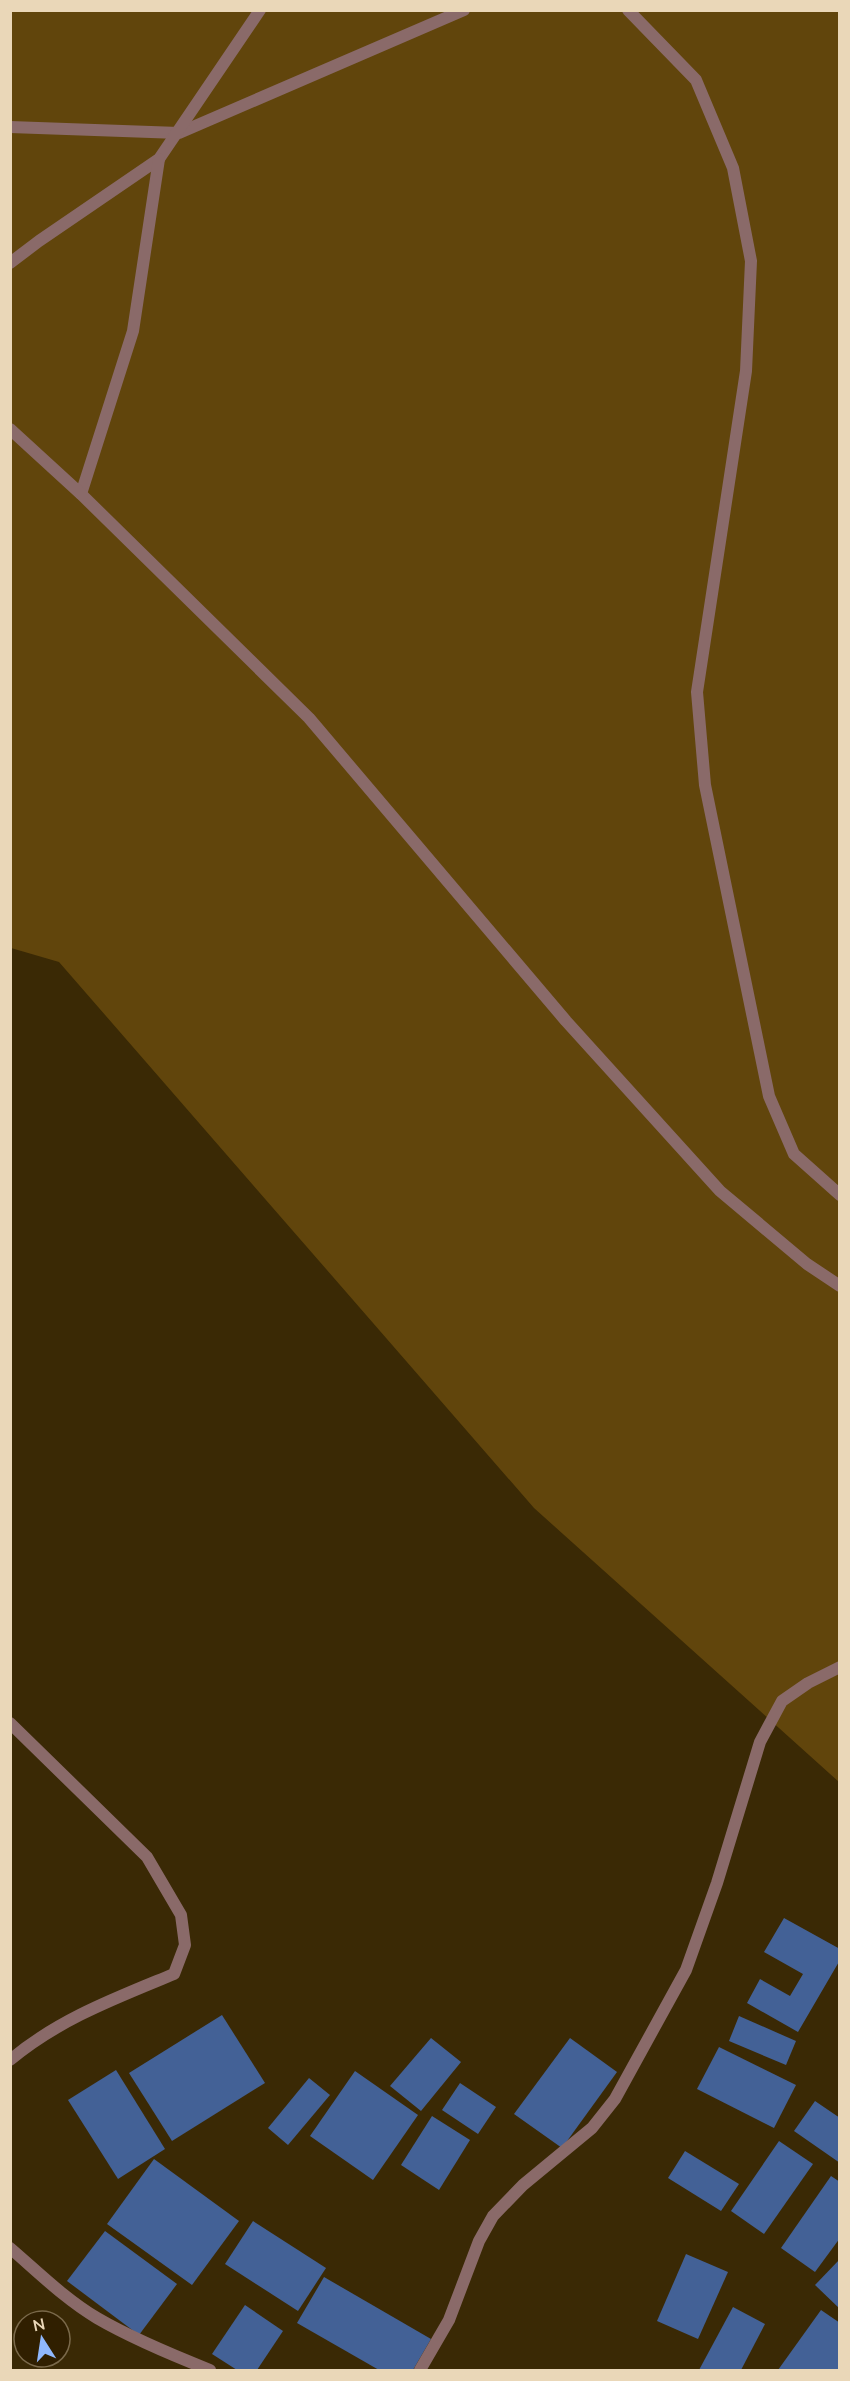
<svg xmlns="http://www.w3.org/2000/svg" width="850" height="2381" font-family="'Nunito Sans',sans-serif">
<style>
.green{fill:#61450c}
.building{fill:#436196}
.lines{fill:none;stroke-linecap:round;stroke-linejoin:round}
.service{stroke:#8a6a69;stroke-width:12}
.minor{stroke:#8a6a69;stroke-width:12}
.tertiary{stroke:#8a6a69;stroke-width:12}
</style>
<rect width="100%" height="100%" fill="#3a2905"/>
<path class="green" d="M10,11H839V1782L534,1508L59,962L11,948Z"/>
<g class="building">
<path d="M784,1918L840,1949V1960L798,2032L747,2003L760,1979L790,1996L803,1974L764,1952Z"/>
<path d="M222,2015L265,2083L172,2141L129,2073Z"/>
<path d="M739,2016L796,2041L786,2065L729,2041Z"/>
<path d="M431,2038L461,2062L421,2111L390,2086Z"/>
<path d="M570,2038L617,2072L562,2148L514,2114Z"/>
<path d="M719,2047L796,2085L774,2128L697,2089Z"/>
<path d="M116,2070L165,2149L118,2179L68,2100Z"/>
<path d="M355,2071L418,2115L373,2180L310,2136Z"/>
<path d="M309,2078L330,2095L288,2145L268,2128Z"/>
<path d="M460,2083L496,2107L478,2134L442,2110Z"/>
<path d="M815,2101L840,2118V2163L794,2131Z"/>
<path d="M432,2116L470,2140L439,2190L401,2165Z"/>
<path d="M779,2141L813,2164L764,2234L731,2211Z"/>
<path d="M685,2151L739,2184L721,2211L668,2178Z"/>
<path d="M154,2159L239,2221L192,2285L107,2224Z"/>
<path d="M831,2176L840,2182V2238L815,2272L781,2248Z"/>
<path d="M253,2221L326,2268L298,2311L225,2264Z"/>
<path d="M105,2231L177,2284L139,2335L67,2281Z"/>
<path d="M686,2254L728,2272L698,2339L657,2321Z"/>
<path d="M840,2259V2309L815,2285Z"/>
<path d="M324,2277L431,2339L413,2370H379L297,2323Z"/>
<path d="M245,2305L283,2331L257,2370H237L212,2354Z"/>
<path d="M733,2307L765,2324L741,2370H699Z"/>
<path d="M821,2310L840,2323V2370H778Z"/>
</g>
<g class="lines">
<g class="service">
<path d="M628,10L696,80L733,168L751,261L746,371L697,692L705,785L769,1096L794,1154L840,1195"/>
<path d="M10,127L179,133L464,10"/>
<path d="M10,263L39,241L159,159L260,10"/>
<path d="M81,494L133,331L159,159"/>
</g>
<g class="minor">
<path d="M10,1723L147,1857L181,1915L185,1945L174,1974C116,1998 59,2019 10,2060"/>
<path d="M10,2248C38,2272 65,2299 97,2318C133,2339 172,2355 210,2370"/>
<path d="M420,2370L449,2320L479,2241L493,2216L523,2185L592,2128L615,2099L686,1970L717,1883L760,1742L782,1701L808,1683L840,1667"/>
</g>
<path class="tertiary" d="M10,429L81,494L309,718L566,1021L720,1191L807,1264L840,1286"/>
</g>
<rect width="850" height="2381" fill="none" stroke="#ead7b8" stroke-width="24"/>
<g transform="translate(42 2339) rotate(348)"><circle r="28" fill="#301f00" stroke="#7a694a" stroke-width="1.5"/>
<path d="M0-4.5L10 22L0 15L-10 22Z" fill="#90b8fd"/>
<text y="-9" font-size="16" font-weight="bold" text-anchor="middle" fill="#ead7b8">N</text>
</g>
</svg>
